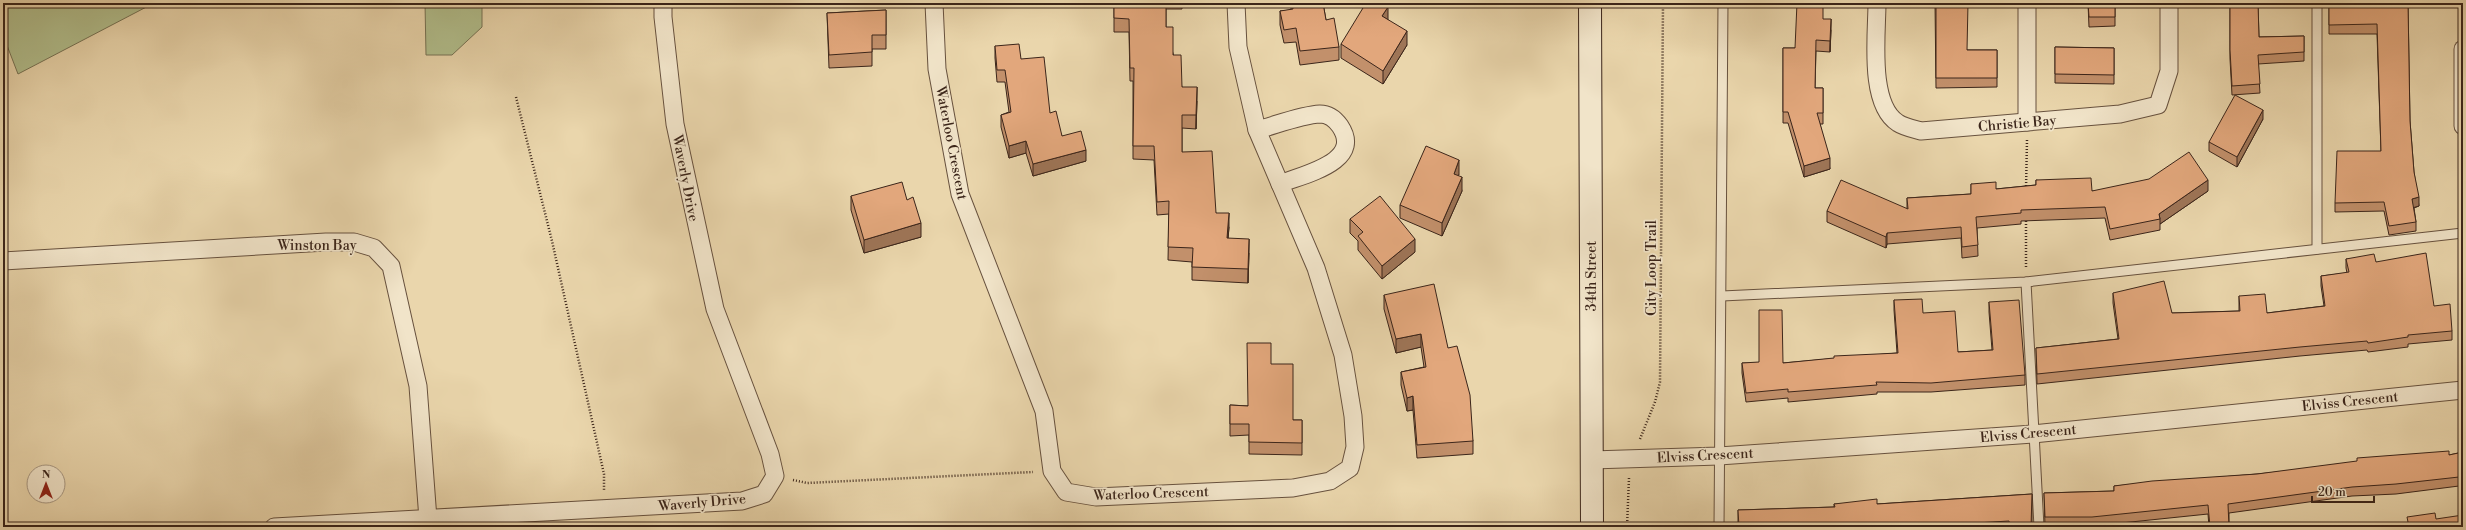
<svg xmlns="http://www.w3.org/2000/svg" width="2466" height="530" font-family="'Libre Bodoni',serif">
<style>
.green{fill:#b2bf8d;stroke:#767254}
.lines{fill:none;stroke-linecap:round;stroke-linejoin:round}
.lane-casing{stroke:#67513e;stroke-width:11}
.street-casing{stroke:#67513e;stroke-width:19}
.secondary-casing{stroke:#3b251a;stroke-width:24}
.path{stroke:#3b251a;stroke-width:2.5;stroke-dasharray:1 2;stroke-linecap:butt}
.lane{stroke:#f1e4c9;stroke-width:9}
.street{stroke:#f1e4c9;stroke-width:17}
.secondary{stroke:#f1e4c9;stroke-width:22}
.wall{fill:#c2906b;stroke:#3b251a}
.shaded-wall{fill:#9e7557;stroke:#3b251a}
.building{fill:#e2a77c;stroke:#3b251a}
.labels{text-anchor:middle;stroke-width:3.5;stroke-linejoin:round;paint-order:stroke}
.street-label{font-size:14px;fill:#3b251a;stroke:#f1e4c9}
</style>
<rect width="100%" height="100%" fill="#ead6ac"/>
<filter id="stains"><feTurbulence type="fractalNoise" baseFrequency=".005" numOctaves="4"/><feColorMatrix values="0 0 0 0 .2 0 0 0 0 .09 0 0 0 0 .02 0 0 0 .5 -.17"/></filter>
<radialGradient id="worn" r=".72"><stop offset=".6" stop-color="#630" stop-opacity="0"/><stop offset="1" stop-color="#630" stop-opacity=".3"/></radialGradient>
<g class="green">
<path d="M3,3H154L18,74L3,35Z"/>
<path d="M425,3H482V27L452,55H426Z"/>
</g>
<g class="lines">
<defs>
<g id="lane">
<path d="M2317,249V3"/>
<path d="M2026,282L2039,527"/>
<path d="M1722,296L2026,282L2463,233"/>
<path d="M1719,527L1723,3"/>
</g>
<g id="street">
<path d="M934,3L937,69L960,194L1044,411L1052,471L1066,492L1096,497L1293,488L1330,481L1350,468L1355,447L1353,416L1343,355L1316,268L1257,130L1238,47L1236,3"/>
<path d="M1877,3C1877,34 1868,104 1898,123C1904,127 1914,129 1921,131L2120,114L2158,105L2169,71V3"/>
<path d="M2027,3V122"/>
<path d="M2463,49V126"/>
<path d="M1257,130C1276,125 1301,115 1320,114C1328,114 1335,119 1340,126C1364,162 1304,174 1280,184"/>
<path d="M3,261L326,242H354L374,248L391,266L418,386L428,519"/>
<path d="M1592,460L1719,456L2033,434L2463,390"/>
<path d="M274,527L742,501L764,494L775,476L770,454L715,309L675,124L663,17V3"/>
</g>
<path id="secondary" d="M1590,3L1592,527"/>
</defs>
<use href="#lane" class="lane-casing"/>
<use href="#street" class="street-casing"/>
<use href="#secondary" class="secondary-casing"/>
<g class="path">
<path d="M516,97L552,241L604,474V491"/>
<path d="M2026,189L2027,140"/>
<path d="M2026,267V218"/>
<path d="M1640,439L1655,402L1660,382L1663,3"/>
<path d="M793,480L807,483L1033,472"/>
<path d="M1627,527L1629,478"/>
</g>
<use href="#lane" class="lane"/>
<use href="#street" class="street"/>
<use href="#secondary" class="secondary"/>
</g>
<g class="wall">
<path d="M1114,3H1182V9H1166V27L1182,87L1197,101L1196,129L1182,128V152L1216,213L1229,227L1228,238L1249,253L1248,283L1192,280V262L1168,260L1169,214L1157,215L1154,160L1133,159V81H1130L1129,32H1114Z"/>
<path d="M1291,3H1323L1326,20L1339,47V60L1300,65L1296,42L1284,43L1280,25V11L1291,10Z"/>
<path d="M1935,3L1967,50H1997V87L1936,88Z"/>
<path d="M2088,3H2115V26L2089,27Z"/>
<path d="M2230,3H2287V4H2258L2259,37L2304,36V61L2258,64L2260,93L2232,95L2230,59Z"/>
<path d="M2329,3H2408L2410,121L2414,172L2419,206L2414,208L2416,222V231L2389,235L2384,211L2335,212V203L2381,151L2377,34H2329Z"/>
<path d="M886,10V49H872V66L829,68L827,13Z"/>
<path d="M1823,19L1831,30L1830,52L1816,51L1815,88H1823V124H1820L1830,169L1804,177L1788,123H1783V48H1795Z"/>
<path d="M1388,20L1407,45L1383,84L1341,58V44Z"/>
<path d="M995,46L1021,59L1062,136L1086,161L1033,176L1026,153L1009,158L1001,127V115L1009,112L1005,82H997L995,58Z"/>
<path d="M2055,47L2114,48V84L2055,83Z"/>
<path d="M2263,119L2237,167L2209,151V142Z"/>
<path d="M1459,174L1458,176L1462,191L1442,236L1400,218V205Z"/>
<path d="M2036,180L2092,191H2208L2160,224V230L2110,240L2105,218L2021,221V224L1977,228L1978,256L1962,258L1961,238L1887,244L1886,248L1827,222V211L1907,209V198L1971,194V184L1996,189L2036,185Z"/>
<path d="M851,196L921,237L864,253L851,210Z"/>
<path d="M1350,219L1415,252L1382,279L1358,250V241L1350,233Z"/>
<path d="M2346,259L2376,262L2434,306L2452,331V340L2408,344V347L2368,352L2367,350L2300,356L2037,384L2036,348L2118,339L2113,303V293L2172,313L2239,311V296L2267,313L2324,306L2321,286V276L2347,273L2346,268Z"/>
<path d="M1384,295L1448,348L1473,441V454L1417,458L1413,410L1407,411L1401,385V372L1424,367L1421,347L1396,353L1384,309Z"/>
<path d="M1894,300L1923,313L1958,352L1992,350L1989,312V302L2025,375V385L1931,392H1877V394L1788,402V398L1746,402L1742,373V363H1783L1897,353L1894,310Z"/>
<path d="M1271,364L1293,420H1302V455L1249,454V435L1230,436V405L1248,406Z"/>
<path d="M2463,452V489L2460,490L2459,486L2396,494L2352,496L2229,513V527H2209L2208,514L2092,526H2045L2044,493L2114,491V486L2257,474L2449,455Z"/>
<path d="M2032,494V527H1738V510L1834,507V504H1877Z"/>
</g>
<g class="shaded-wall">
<path d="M1388,7V20L1382,16Z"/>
<path d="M1831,19V30L1830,52V41Z"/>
<path d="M1407,31V45L1383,84V71Z"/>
<path d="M1197,87V101L1196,129V115Z"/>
<path d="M2263,110V119L2237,167V157Z"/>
<path d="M1026,141V153L1009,158V146Z"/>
<path d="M1086,150V161L1033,176V164Z"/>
<path d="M1830,158V169L1804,177V166Z"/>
<path d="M1459,160V174L1454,188V174Z"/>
<path d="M1462,177V191L1442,236V223Z"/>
<path d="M2208,180V191L2160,224V219L2159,214Z"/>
<path d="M2419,197V206L2412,208V199Z"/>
<path d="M1229,213V227L1227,252V238Z"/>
<path d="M921,223V237L864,253V240Z"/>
<path d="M1887,233V244L1886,248V237Z"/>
<path d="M1249,239V253L1248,283V269Z"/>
<path d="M1415,239V252L1382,279V266Z"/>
<path d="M1421,334V347L1396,353V339Z"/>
<path d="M1413,396V410L1407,411V398Z"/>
</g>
<g class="building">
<path d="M1114,3H1166V27H1173V55H1181L1182,87H1197L1196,115H1182V152L1212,151L1216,213H1229L1227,238L1249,239L1248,269L1192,267L1193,248L1168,247L1169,201L1157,202L1154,146H1133L1134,68H1130L1129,19L1114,18Z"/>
<path d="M1292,3H1323L1326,20L1334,18L1339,47L1300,51L1296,28L1284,30L1280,11L1293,9Z"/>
<path d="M1366,3H1382L1388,7L1382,16L1407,31L1383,71L1341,44Z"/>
<path d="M1797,3H1823V19H1831L1830,41L1816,40L1815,88H1823V113H1817L1830,158L1804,166L1788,112H1783V48H1795Z"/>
<path d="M1936,3H1968L1967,50H1997V78H1936Z"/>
<path d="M2088,3H2115V17H2089Z"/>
<path d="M2230,3H2258L2259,37L2304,36V52L2258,55L2260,84L2232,86L2230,50Z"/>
<path d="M2329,3H2408L2410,121L2414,172L2419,197L2412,199L2416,222L2389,226L2384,202L2335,203L2337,151H2381L2377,24L2329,25Z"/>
<path d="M886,10V35H872V52L829,55L827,13Z"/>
<path d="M1019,44L1021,59L1044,57L1050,113L1056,111L1062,136L1081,131L1086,150L1033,164L1026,141L1009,146L1001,115L1011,112L1005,70H997L995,46Z"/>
<path d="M2055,47L2114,48V75L2055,74Z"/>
<path d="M2235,95L2263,110L2237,157L2209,142Z"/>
<path d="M1426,146L1459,160L1454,174L1462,177L1442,223L1400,205Z"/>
<path d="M2189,152L2208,180L2159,214L2160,219L2110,229L2105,207L2021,210V213L1976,217L1978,245L1962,247L1961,227L1887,233L1886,237L1827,211L1841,180L1908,209L1907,198L1971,194V184L1996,182V189L2036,185V180L2091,178L2092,191L2149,179Z"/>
<path d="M902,182L907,200L913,197L921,223L864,240L851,196Z"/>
<path d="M1380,196L1415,239L1382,266L1358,236L1363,232L1350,219Z"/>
<path d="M2426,253L2434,306L2450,304L2452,331L2408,335V337L2368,343L2367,341L2300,347L2037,374L2036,348L2119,339L2113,293L2164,281L2172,313L2240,311L2239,296L2265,294L2267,313L2325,306L2321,276L2349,272L2346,259L2374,254L2376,262Z"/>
<path d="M1434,284L1448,348L1457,346L1470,395L1473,441L1417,445L1413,396L1407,398L1401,372L1426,367L1421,334L1396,339L1384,295Z"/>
<path d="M1922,299L1923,313L1955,311L1958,352L1993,350L1989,302L2019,300L2025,375L1931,383L1876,382L1877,385L1788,392V389L1746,393L1742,363L1759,362V310H1782L1783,363L1834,358V356L1898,353L1894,300Z"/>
<path d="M1247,343H1271V364H1293V420H1302V443L1249,442V424H1230V405L1248,406Z"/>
<path d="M2449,451V455L2463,452V480L2460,481L2459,477L2396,484L2352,487L2228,504L2229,527H2210L2208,505L2092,517H2045L2044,493L2114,491V486L2152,481L2257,474L2357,461V458Z"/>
<path d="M2032,494L2031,527H2010L2009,521L1976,523L1977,526L1950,527H1938V525L1921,527H1739L1738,510L1835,507L1834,504L1877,499V504Z"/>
<path d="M2435,513L2436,519L2463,515V527H2409L2407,517Z"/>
</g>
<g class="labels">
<g class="street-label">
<text transform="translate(2017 123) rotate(-5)" y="5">Christie Bay</text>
<text transform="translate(952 143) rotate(79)" y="5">Waterloo Crescent</text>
<text transform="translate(686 178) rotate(79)" y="5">Waverly Drive</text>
<text x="317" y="250">Winston Bay</text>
<text transform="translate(1651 268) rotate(-90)" y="5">City Loop Trail</text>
<text transform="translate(1591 276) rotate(-90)" y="5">34th Street</text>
<text transform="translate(2350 401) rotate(-6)" y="5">Elviss Crescent</text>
<text transform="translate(2028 433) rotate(-5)" y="5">Elviss Crescent</text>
<text transform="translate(1705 455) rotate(-3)" y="5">Elviss Crescent</text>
<text transform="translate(1151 493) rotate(-2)" y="5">Waterloo Crescent</text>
<text transform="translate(702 502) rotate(-5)" y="5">Waverly Drive</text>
</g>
</g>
<rect width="2466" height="530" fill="none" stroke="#ead6ac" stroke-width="16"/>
<rect x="4" y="4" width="2458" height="522" fill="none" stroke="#3b251a" stroke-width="2"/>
<rect x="8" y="8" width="2450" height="514" fill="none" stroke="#3b251a"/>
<g transform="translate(46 484)"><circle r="19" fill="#f1e4c9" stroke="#a89883"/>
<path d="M0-3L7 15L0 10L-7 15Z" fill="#8f2418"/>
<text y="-6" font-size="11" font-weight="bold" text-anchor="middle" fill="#3b251a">N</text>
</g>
<path d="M2312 496v6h62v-6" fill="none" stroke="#3b251a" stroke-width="2"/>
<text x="2318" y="496" font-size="12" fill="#3b251a" stroke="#f1e4c9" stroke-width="3" paint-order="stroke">20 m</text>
<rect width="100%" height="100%" filter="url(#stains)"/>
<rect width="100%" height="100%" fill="url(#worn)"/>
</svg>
